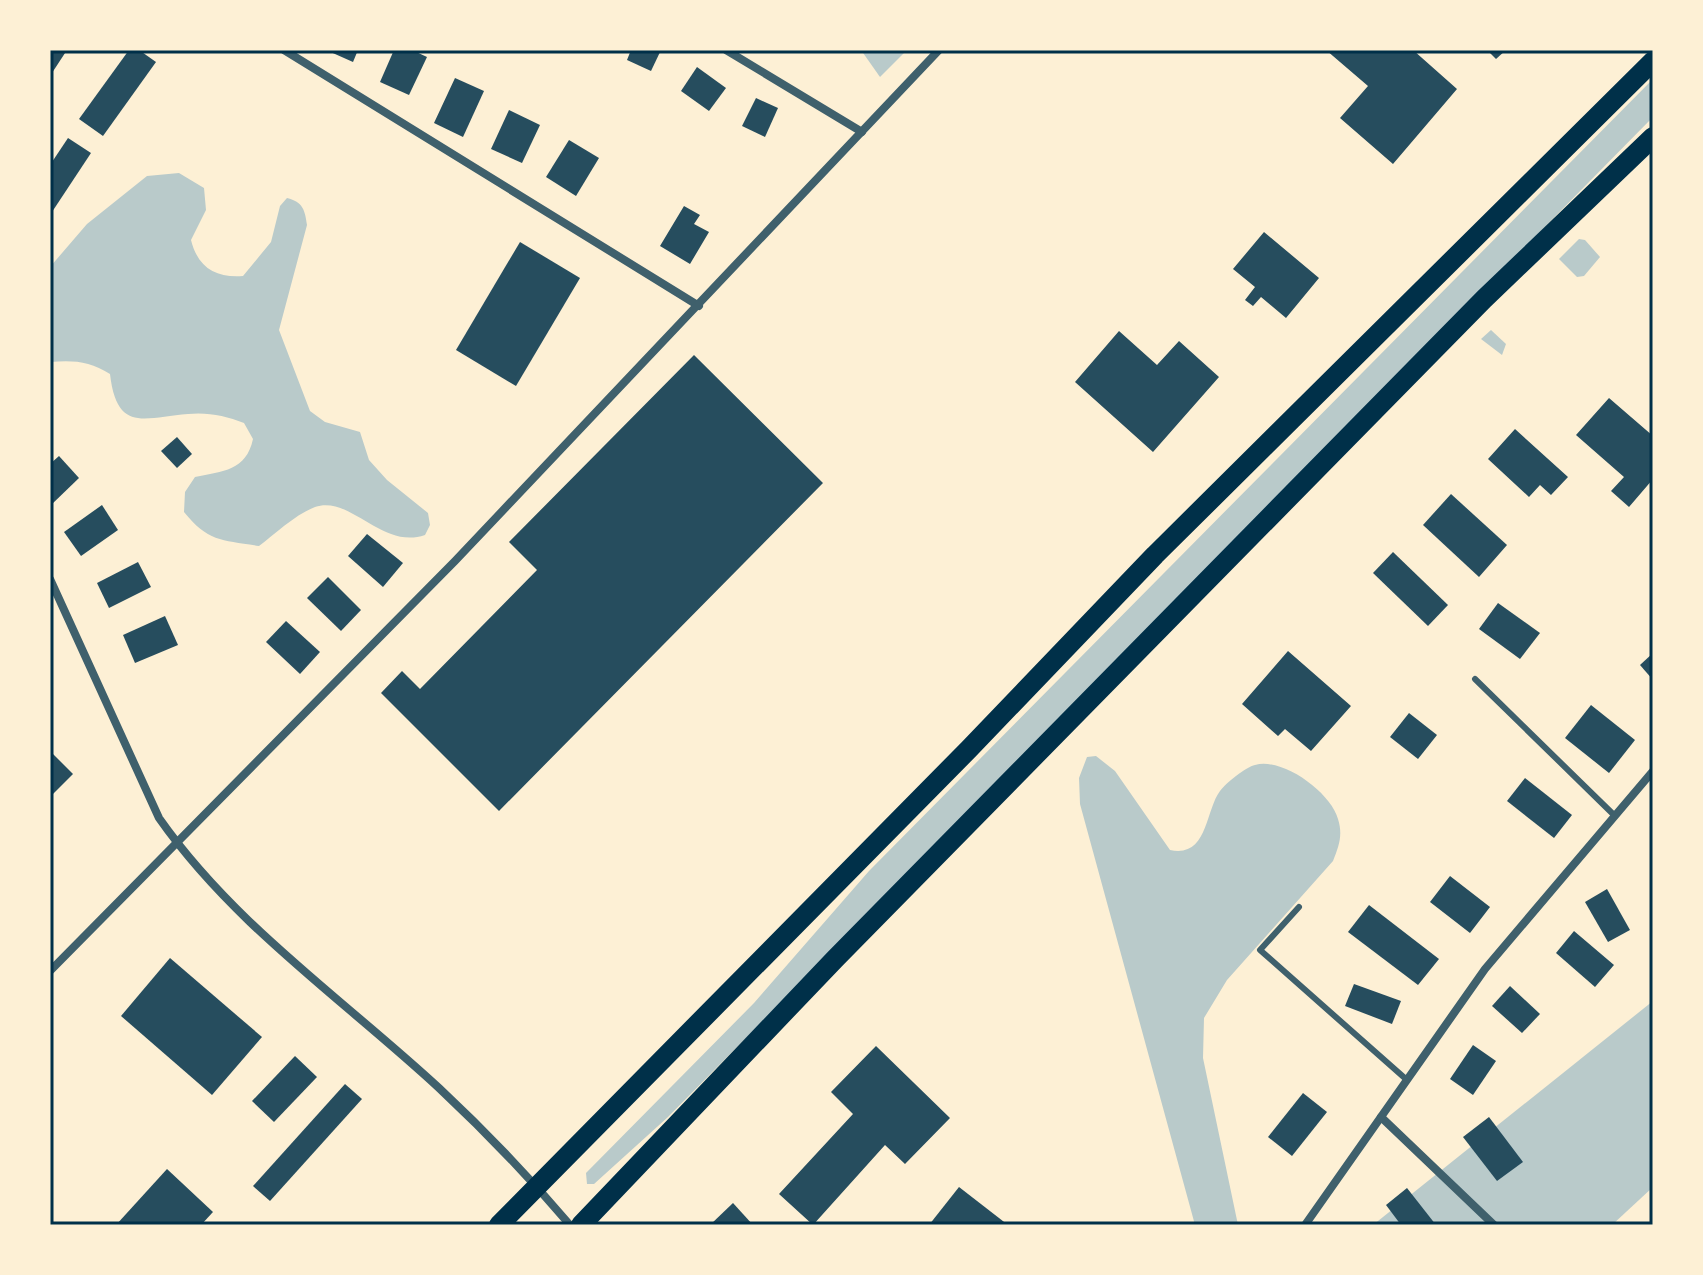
<svg xmlns="http://www.w3.org/2000/svg" width="1703" height="1275" font-family="Spectral,serif">
<style>
.green{fill:#b9caca}
.building{fill:#264d5e}
.lines{fill:none;stroke-linecap:round;stroke-linejoin:round}
.service{stroke:#3f606c;stroke-width:6}
.minor{stroke:#3f606c;stroke-width:8}
.trunk{stroke:#003049;stroke-width:20}
.neatline{fill:none;stroke:#003049;stroke-width:3}
</style>
<rect width="100%" height="100%" fill="#fdf0d5"/>
<g class="green">
<path d="M861,50H907L880,77Z"/>
<path d="M1653,79V117L668,1117L594,1184H587L586,1173L754,1003L869,871Z"/>
<path d="M179,173L204,188L206,210L191,240C198,268 216,278 243,276L271,242L280,206L287,198C303,202 305,210 307,225L279,330L310,411L325,422L360,432L369,460L387,480L428,513L430,525L425,535C382,550 351,495 315,507C296,514 275,534 259,546C222,540 208,542 184,512L185,492L195,477C223,471 246,471 253,439L244,423C226,416 208,412 188,414C145,417 117,434 110,374C90,361 73,360 50,362V267L87,224L147,176Z"/>
<path d="M1579,239L1585,240L1600,257L1584,276L1577,277L1559,259Z"/>
<path d="M1491,330L1506,344L1502,355L1481,339Z"/>
<path d="M1096,756L1115,771L1170,850C1208,858 1205,811 1220,791C1226,783 1246,767 1255,765C1283,757 1331,793 1338,819C1343,835 1339,846 1333,861L1227,980L1204,1018L1203,1058L1238,1225H1195L1080,804L1079,778L1087,757Z"/>
<path d="M1653,1001V1187L1612,1225H1373Z"/>
</g>
<g class="building">
<path d="M50,50H67L50,76Z"/>
<path d="M129,50H139L156,62L103,136L79,119Z"/>
<path d="M326,50H358L353,62Z"/>
<path d="M394,50H412L427,57L409,95L380,82Z"/>
<path d="M631,50H661L651,71L627,60Z"/>
<path d="M1326,50H1413L1457,89L1393,164L1340,118L1368,86Z"/>
<path d="M1487,50H1506L1496,59Z"/>
<path d="M697,67L726,88L709,111L681,91Z"/>
<path d="M455,78L484,91L463,137L434,123Z"/>
<path d="M756,98L778,108L765,137L742,126Z"/>
<path d="M509,110L540,125L522,163L491,149Z"/>
<path d="M68,138L91,153L50,215V165Z"/>
<path d="M569,140L599,158L576,196L546,177Z"/>
<path d="M684,206L700,215L694,224L709,232L690,264L660,246Z"/>
<path d="M1264,232L1319,278L1286,318L1261,297L1253,306L1245,300L1255,287L1233,269Z"/>
<path d="M520,242L580,278L516,386L456,350Z"/>
<path d="M1119,331L1157,365L1179,341L1219,377L1153,452L1075,382Z"/>
<path d="M694,355L823,483L499,811L381,693L402,671L420,689L537,570L509,542Z"/>
<path d="M1609,398L1653,436V479L1629,507L1611,491L1624,477L1576,435Z"/>
<path d="M1515,429L1568,477L1551,495L1540,485L1529,497L1488,459Z"/>
<path d="M177,437L192,454L177,468L161,451Z"/>
<path d="M59,456L79,478L50,506V464Z"/>
<path d="M1451,494L1507,545L1479,577L1423,525Z"/>
<path d="M102,505L118,530L81,556L64,532Z"/>
<path d="M367,534L403,563L383,587L348,556Z"/>
<path d="M1393,552L1448,605L1428,626L1373,573Z"/>
<path d="M138,562L151,587L109,608L97,583Z"/>
<path d="M328,577L361,610L341,631L307,598Z"/>
<path d="M1498,603L1540,633L1520,659L1479,629Z"/>
<path d="M165,616L178,645L135,663L123,635Z"/>
<path d="M286,621L320,652L300,674L266,642Z"/>
<path d="M1288,651L1351,706L1311,751L1285,729L1278,736L1242,704Z"/>
<path d="M1653,653V680L1640,665Z"/>
<path d="M1591,705L1635,740L1609,773L1565,738Z"/>
<path d="M1409,713L1437,735L1418,759L1390,737Z"/>
<path d="M50,751L73,774L50,797Z"/>
<path d="M1525,778L1572,815L1554,838L1507,801Z"/>
<path d="M1450,876L1490,907L1470,933L1430,902Z"/>
<path d="M1607,889L1630,930L1608,942L1585,902Z"/>
<path d="M1369,905L1439,959L1418,985L1348,932Z"/>
<path d="M1574,931L1614,965L1595,987L1556,953Z"/>
<path d="M170,958L262,1037L212,1095L121,1016Z"/>
<path d="M1354,984L1401,1001L1392,1024L1345,1006Z"/>
<path d="M1510,986L1540,1014L1522,1033L1492,1006Z"/>
<path d="M1473,1045L1496,1061L1473,1095L1450,1079Z"/>
<path d="M876,1046L950,1118L905,1164L885,1145L813,1225L779,1194L853,1114L831,1092Z"/>
<path d="M295,1056L317,1077L274,1122L252,1101Z"/>
<path d="M345,1084L362,1099L270,1201L253,1186Z"/>
<path d="M1303,1093L1327,1112L1292,1156L1268,1137Z"/>
<path d="M1489,1117L1523,1162L1497,1181L1463,1137Z"/>
<path d="M167,1169L213,1212L201,1225H116Z"/>
<path d="M959,1187L1008,1225H929Z"/>
<path d="M1407,1188L1436,1225H1401L1386,1205Z"/>
<path d="M733,1203L753,1225H710Z"/>
</g>
<g class="lines">
<g class="service">
<path d="M1475,679L1614,815"/>
<path d="M1299,907L1260,950L1407,1080"/>
</g>
<g class="minor">
<path d="M284,50L699,306"/>
<path d="M726,50L862,132"/>
<path d="M50,579L159,818C234,925 344,1000 439,1088C485,1131 529,1177 570,1225"/>
<path d="M50,971L455,561L939,50"/>
<path d="M1381,1117L1494,1225"/>
<path d="M1305,1225L1485,969L1653,771"/>
</g>
<g class="trunk">
<path d="M499,1225L969,749L1155,555L1653,61"/>
<path d="M581,1225L835,959L1484,299L1653,137"/>
</g>
</g>
<rect width="1703" height="1275" fill="none" stroke="#fdf0d5" stroke-width="104"/>
<rect x="52" y="52" width="1599" height="1171" class="neatline"/>
</svg>
